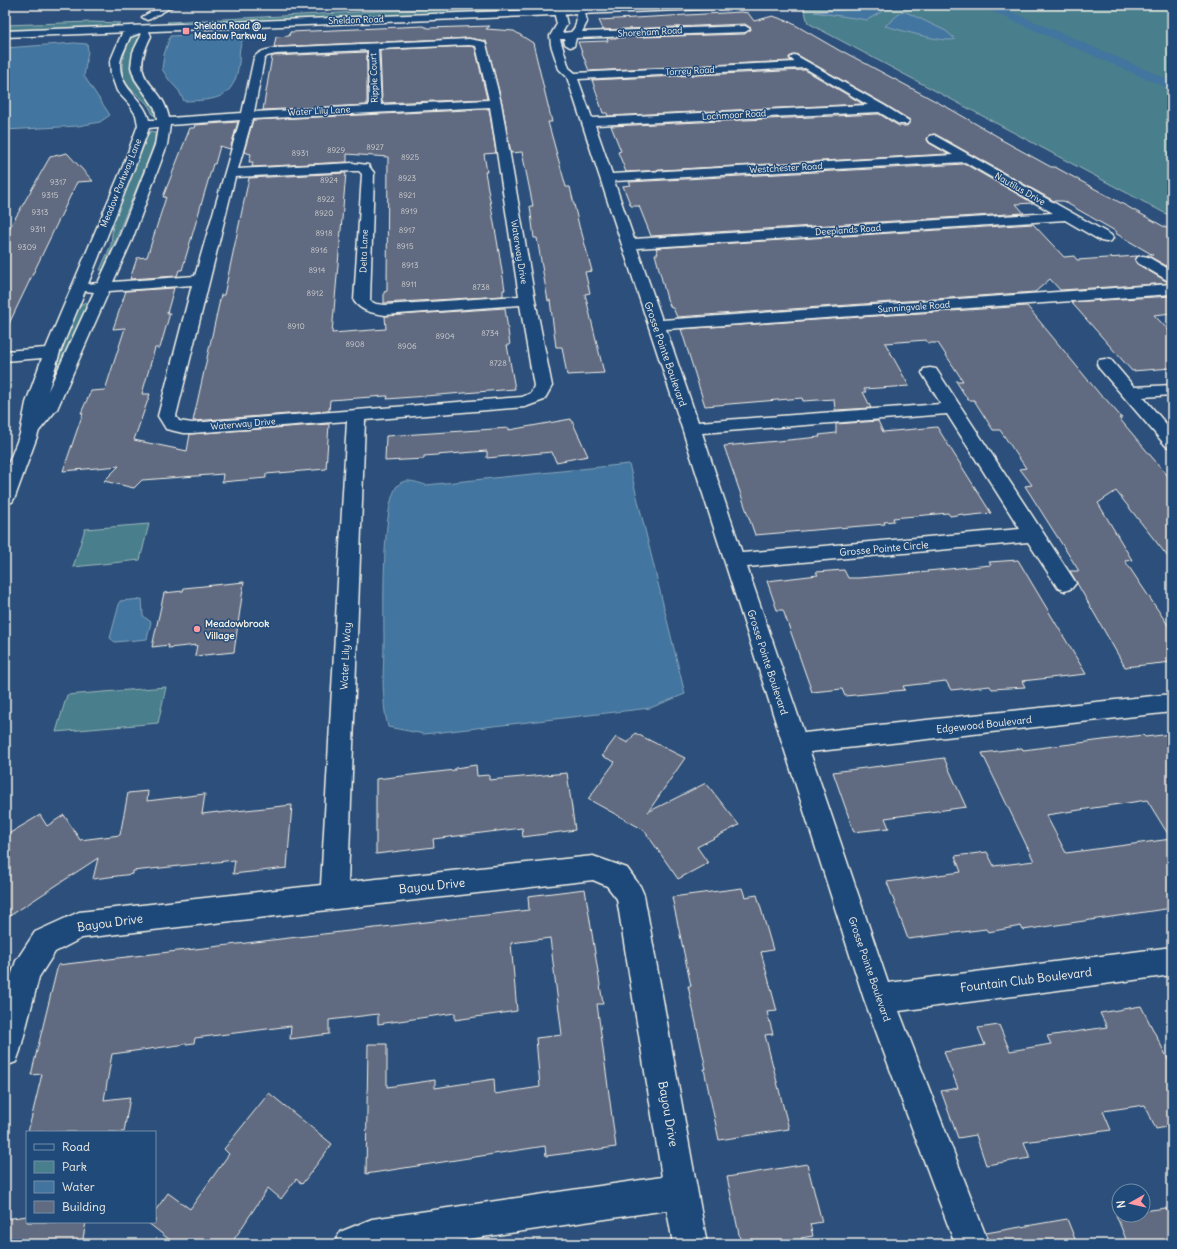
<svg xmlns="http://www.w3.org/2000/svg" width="1177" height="1249" font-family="Delius,sans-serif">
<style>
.green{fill:#497e8c;stroke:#9eb8ba}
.water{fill:#42749f;stroke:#89a6bc}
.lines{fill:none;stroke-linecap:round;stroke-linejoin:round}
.canal{fill:#42749f;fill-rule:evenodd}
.building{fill:#606a81;stroke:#f4f1e8;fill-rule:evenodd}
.minor-casing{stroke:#f4f1e8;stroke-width:3}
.secondary-casing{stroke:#f4f1e8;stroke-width:3}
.minor{fill:#1f4a7a;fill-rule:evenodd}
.secondary{fill:#1f4a7a;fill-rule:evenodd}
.poi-dot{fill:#ff9aa2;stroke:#1f4a7a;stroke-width:1.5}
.labels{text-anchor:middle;stroke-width:3;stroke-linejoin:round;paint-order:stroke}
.number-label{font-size:8px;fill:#cfcfce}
.far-street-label{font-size:9px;fill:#f4f1e8;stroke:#1f4a7a}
.far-poi-label{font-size:9px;font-weight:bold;fill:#f4f1e8;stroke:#1f4a7a;text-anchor:start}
.street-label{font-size:10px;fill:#f4f1e8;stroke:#1f4a7a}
.poi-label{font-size:10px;font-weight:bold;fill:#f4f1e8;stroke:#1f4a7a;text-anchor:start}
.near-street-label{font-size:12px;fill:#f4f1e8;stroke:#1f4a7a}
</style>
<rect width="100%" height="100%" fill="#2c507b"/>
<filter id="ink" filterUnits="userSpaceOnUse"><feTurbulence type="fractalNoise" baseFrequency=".025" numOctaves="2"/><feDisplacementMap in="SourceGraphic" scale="8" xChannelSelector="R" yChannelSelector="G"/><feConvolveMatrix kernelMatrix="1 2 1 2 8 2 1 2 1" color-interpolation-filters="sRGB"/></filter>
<g filter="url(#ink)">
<g class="green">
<path d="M512,5L542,8L514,11L203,25L172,24L167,22L358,12Z"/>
<path d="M862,5H1172V217L808,23L804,8Z"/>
<path d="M91,22L121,23L114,26L5,31V25Z"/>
<path d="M136,35H139C131,62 123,69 143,93C148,100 153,106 155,115H153C148,101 141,99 131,89C115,74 124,52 132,36Z"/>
<path d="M151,131L155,132V140L150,155L103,270H100L111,245L113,223L117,211L149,133Z"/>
<path d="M86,302L89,304L44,405L40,406L62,350L78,306Z"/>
<path d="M149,524L140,560L73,567L85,529Z"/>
<path d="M166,687L158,723L56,732L67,695Z"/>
</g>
<g class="water">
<path d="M870,8L883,9L881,12L867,20L814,12Z"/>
<path d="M904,11L946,31L955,39C945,44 898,29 885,26L900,13Z"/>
<path d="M241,33L243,39C238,50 240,52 239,63C234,100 216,100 184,101L179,91L169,80L162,69L164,55L170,36Z"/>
<path d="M74,43L87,44L88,51L84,76L110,115L100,122L78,126L5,130V48Z"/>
<path d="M629,464L685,694L650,708L424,734L388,727C386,718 384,709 384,700C382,681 384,661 384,642C384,614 381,503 398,485C405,477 418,483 426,485Z"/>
<path d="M142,599L143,616L151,622L147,639L115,642L110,638L120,601Z"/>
</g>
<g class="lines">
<path class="canal" d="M980,5H996L1172,81V90L982,7Z"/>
</g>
<g class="building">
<path d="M741,12L748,13L754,21L773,16L790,22L842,52H844L952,110L1002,139H1000L1051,167H1055L1172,231V269L1147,255H1153L1115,233L1117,232L1063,201H1054L935,134L929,135L927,140L929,143L948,154L626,172L618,152L621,151L611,126L879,114L899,126H907L910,122V120L886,105L796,54L789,57L791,61L589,71L578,42L608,41L607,38L745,34L751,28L745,24L603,30L599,20Z"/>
<path d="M423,26L428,28L490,26L486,29L514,31L533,43L552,122H548L566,187H570L580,230H581L592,271L585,272L590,293L585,294L604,373L567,375L562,347H556L550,300L548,301L537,238H534L530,206H533L522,152L511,153L502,103L486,41L469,38L274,47L276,37L289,36L290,32Z"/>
<path d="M469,46L475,47L487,99L382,103L380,50Z"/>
<path d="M367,52V105L263,110L272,56Z"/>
<path d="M805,70L863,104L608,116L607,113H603L592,80Z"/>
<path d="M489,109L496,153L484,154L487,172H485L497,240L505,290H503V296L384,303V292L387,291L388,157L347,154V162L252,167L253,162H249L251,154L244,152L253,120Z"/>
<path d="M238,122L230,149L220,146L215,164H213L182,270H179L177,276L130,279L137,258L147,257L166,197H163L190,128H194L195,125Z"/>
<path d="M67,153L93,181L77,182L5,332V236L50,157Z"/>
<path d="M965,164L1033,203L1016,204L1024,213L651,236L639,206H631L623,186L631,185L629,182Z"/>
<path d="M346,173L332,333L386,329L385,316L505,308L510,345H507L515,389L387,399L388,396H385L330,400L329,411L193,421L221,295H224L249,178Z"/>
<path d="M1033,224L1064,257L1074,256L1077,260L1137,256L1135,261L1137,264L1166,281L1172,282V283L1060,290L1050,279L1035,292L677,317L673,308H671L667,299L655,254H658L656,248Z"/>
<path d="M174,288L167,313H170L160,348H155L142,394H150L134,440L187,451L190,434L329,424L326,469L266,474V478L222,482L223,474L142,480L134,488L104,481L119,466L63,471L83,413H81L91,391L105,390L125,328L113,329L126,291Z"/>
<path d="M1172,296V313L1154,315L1172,334V368L1132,371L1071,302Z"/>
<path d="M1027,306L1102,397H1104L1122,418H1119L1172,481V562L1116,491L1098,503L1132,560L1125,561L1172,631V662L1125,667L1070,571H1079L1025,486L1032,485L1020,469L1026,468L1000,430H993L974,400H968L956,381H963L938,343H928L926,340L885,343L909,386L864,389L866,392H863L871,408L835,410L834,399L803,401L802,398L705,406L681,329Z"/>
<path d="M571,419L588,456L556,462L552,452L487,458V451L424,456V459L385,461L386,436L509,428V430Z"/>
<path d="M878,421L883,432L937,427L991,513L964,516L963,514L950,516L948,513L893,518L894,521L884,522L885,524L755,535L724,446L820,437L819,435L836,433V424Z"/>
<path d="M1018,560L1086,674L1022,681L1025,687L992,689L990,686L951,690L946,681L903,686L905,690L845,696L842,689L812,692L783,610H777L767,581L818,575L816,572L844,570L848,578H859L928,572L927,571L991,565L989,562Z"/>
<path d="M244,582L234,652L195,656L197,645L168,648L169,645L152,647L164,593L183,591L184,588Z"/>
<path d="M635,733L685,758L648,812L706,783L739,825L697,847L708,863L678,879L644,830L588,799L615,762L602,756L616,737L628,743Z"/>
<path d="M1172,734V908L1023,930L1021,926L988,932L986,929L908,939L887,882L961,872L955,856L987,852L994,866L1034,861L982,753L1022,748L1023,750L1143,735L1145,737ZM1147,800L1171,839L1066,853L1046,815Z"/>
<path d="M944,758L966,807L885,818L889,828L854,832L833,772Z"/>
<path d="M476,765L477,776L489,775V780L567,773L575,830L523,837L522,828L433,839L434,847L376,854V779L455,770V768Z"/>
<path d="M148,791L147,801L205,794L202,814L218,812V813L292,805L287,868L233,874L235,860L133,871V874L93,879L98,858L5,919V836L40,815L47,826L64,815L80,840L120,835L128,793Z"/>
<path d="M742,888L745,897L757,895L773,950L761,952L777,1011L767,1012L773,1034L765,1035L789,1129L719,1140L704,1069H706L688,986H691L672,897Z"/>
<path d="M585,889L603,1004H597L616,1147L546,1156L545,1146L366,1174L368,1044H387V1087L435,1080V1088L494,1079L495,1094L540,1087L536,1038L562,1035L550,938L511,943L517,1011L455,1020V1013L378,1024V1014L329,1020V1034L290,1039L291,1026L195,1038L194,1043L112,1054L104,1100L130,1097L124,1132H28L42,1074L31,1075L58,965L529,910L528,896Z"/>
<path d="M1141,1006L1172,1067V1126L1156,1129L1145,1105L1103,1111L1111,1130L1024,1142L1030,1158L986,1165L976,1135L958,1138L941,1091L958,1088L944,1052L985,1045L978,1028L999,1025L1010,1051L1051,1044L1047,1036L1107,1027L1100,1013Z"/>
<path d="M269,1093L332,1144L302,1184L296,1179L281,1199L268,1188L231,1244H175L147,1222H155V1211L168,1193L190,1209L229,1154L224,1149Z"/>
<path d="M807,1164L822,1222L810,1224L813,1236L801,1238L803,1244H741L727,1177Z"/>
<path d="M1166,1208L1172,1220V1244H1128L1116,1215H1143V1211Z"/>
<path d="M27,1216V1222H86L82,1244H5V1219Z"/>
<path d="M1067,1219L1077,1244H990L986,1233Z"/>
</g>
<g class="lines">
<defs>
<g id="minor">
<path d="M163,5H175L150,19L147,20L142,17Z"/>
<path d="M557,5H576L584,9L587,22L582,32L745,26L750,29L745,32L576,38L574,46L570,47L565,44L564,41L566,39H560L569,68L575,73L795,62L790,58L795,55L885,106L909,121L907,124H899L879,112L595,125L612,174L953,155L930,142L928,139L930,136L934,135L1111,235L1113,238L1111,241L1106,242L1101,241L1065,220L637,248L662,320L1172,284V294L666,329L698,422L941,404L922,373L924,369L930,368L936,369L1076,583L1072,588L1065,591L1058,588L1028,542L747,567L804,733L1172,694V712L810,752L888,983L1172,947V975L899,1011L989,1244H955L864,999L682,428L567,77L559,69L551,45L550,36L557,24L554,12ZM566,7L576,12C577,21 577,26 571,32L562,33L567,24L564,12ZM805,68L868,105L592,118L578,79ZM965,162L1053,213L634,239L614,181ZM947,414L1020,529L742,553L702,433Z"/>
<path d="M143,26L147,27L151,36C126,86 161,78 169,118L242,113L254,58C260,50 267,50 276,48L469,39L485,42L486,44L501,103L535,300L552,386L544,400L525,407L365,420L348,882L593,856L627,868L640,886L644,895L707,1244H673L667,1210L435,1244H335L340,1232L372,1219L662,1177L617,899L607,886L593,880L82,938L55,952L39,977L20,1051L16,1062L5,1066V995L16,961L35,932L79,912L321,885L347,421L192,433H183L166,429L158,416L192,285L109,291L57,409L39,431L15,497L12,502L5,503V472L20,434L26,403L42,358L5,361V351L46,348L123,166L138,125L136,115L129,104L117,91L111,74L110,62L122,33ZM140,33L141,36L133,52L131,67L135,79L155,108L157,120H149C144,98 119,90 120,63C121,55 127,45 130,37ZM469,45L476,46L489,100L381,105L378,49ZM368,50L369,106L254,112L264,59L267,56L276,54ZM490,107L519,296L385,305L376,304L370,301L374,173L368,165L352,163L238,169L252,119ZM240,120L195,276L113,282L132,240L167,145L170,125ZM158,127L155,145L118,240L98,283L88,284L135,166L149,128ZM352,171H359L362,174L354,301C362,312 373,313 385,315L520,305L534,386L531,393L522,397L192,423L179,421L176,416L235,177ZM85,291L94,292L48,391L60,352Z"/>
<path d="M1143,256L1148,257L1172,271V281L1167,280L1138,263L1136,260L1138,257Z"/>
<path d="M1105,359L1111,360L1134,387L1172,385V395L1143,397L1172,431V448L1166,446L1099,368L1097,364L1099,360Z"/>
</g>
<path id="secondary" d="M660,5H736L731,8L5,37V31Z"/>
</defs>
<use href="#minor" class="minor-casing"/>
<use href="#secondary" class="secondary-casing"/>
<use href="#minor" class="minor"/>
<use href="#secondary" class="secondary"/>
</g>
</g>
<g class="poi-dot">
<rect x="182" y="27" width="8" height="8" rx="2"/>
<circle cx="197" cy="629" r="4"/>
</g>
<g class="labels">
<g class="number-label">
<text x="375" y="150">8927</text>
<text x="336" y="153">8929</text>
<text x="300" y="156">8931</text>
<text x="410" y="160">8925</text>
<text x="407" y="181">8923</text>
<text x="329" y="183">8924</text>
<text x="58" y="185">9317</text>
<text x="50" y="198">9315</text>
<text x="407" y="198">8921</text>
<text x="326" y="202">8922</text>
<text x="409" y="214">8919</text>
<text x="40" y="215">9313</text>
<text x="324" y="216">8920</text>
<text x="38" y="232">9311</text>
<text x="407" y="233">8917</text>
<text x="324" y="236">8918</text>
<text x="405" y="249">8915</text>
<text x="27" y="250">9309</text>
<text x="319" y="253">8916</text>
<text x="410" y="268">8913</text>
<text x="317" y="273">8914</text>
<text x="409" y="287">8911</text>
<text x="481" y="290">8738</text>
<text x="315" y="296">8912</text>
<text x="296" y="329">8910</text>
<text x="490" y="336">8734</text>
<text x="445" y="339">8904</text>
<text x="355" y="347">8908</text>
<text x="407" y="349">8906</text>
<text x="498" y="366">8728</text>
</g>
<g class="far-street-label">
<text transform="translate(356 20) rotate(-2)" y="3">Sheldon Road</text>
<text transform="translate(650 32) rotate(-3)" y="3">Shoreham Road</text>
<text transform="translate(690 71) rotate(-3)" y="3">Torrey Road</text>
<text transform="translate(374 78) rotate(-92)" y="3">Ripple Court</text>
<text transform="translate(319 111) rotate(-3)" y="3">Water Lily Lane</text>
<text transform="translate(734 115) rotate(-3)" y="3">Lochmoor Road</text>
<text transform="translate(786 168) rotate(-3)" y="3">Westchester Road</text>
<text transform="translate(121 183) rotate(-68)" y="3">Meadow Parkway Lane</text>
<text transform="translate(1020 189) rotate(30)" y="3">Nautilus Drive</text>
<text transform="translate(848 230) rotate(-4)" y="3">Deeplands Road</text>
<text transform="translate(364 251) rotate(-88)" y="3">Delta Lane</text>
<text transform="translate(519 252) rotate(81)" y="3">Waterway Drive</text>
<text transform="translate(914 307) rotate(-4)" y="3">Sunningvale Road</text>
<text transform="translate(243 424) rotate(-5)" y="3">Waterway Drive</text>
</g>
<g class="far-poi-label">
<text x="194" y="29">Sheldon Road @<tspan x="194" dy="10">Meadow Parkway</tspan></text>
</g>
<g class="street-label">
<text transform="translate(666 354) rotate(71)" y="4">Grosse Pointe Boulevard</text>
<text transform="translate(884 548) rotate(-5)" y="4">Grosse Pointe Circle</text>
<text transform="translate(345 656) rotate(-87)" y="4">Water Lily Way</text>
<text transform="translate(768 662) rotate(72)" y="4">Grosse Pointe Boulevard</text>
<text transform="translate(984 724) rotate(-6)" y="4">Edgewood Boulevard</text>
<text transform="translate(870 969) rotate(71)" y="4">Grosse Pointe Boulevard</text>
</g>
<g class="poi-label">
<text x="205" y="627">Meadowbrook<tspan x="205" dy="12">Village</tspan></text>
</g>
<g class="near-street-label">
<text transform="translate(432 886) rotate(-6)" y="4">Bayou Drive</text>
<text transform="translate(110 923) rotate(-8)" y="4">Bayou Drive</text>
<text transform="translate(1026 980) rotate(-7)" y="4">Fountain Club Boulevard</text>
<text transform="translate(668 1114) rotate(80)" y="4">Bayou Drive</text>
</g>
</g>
<rect width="1177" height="1249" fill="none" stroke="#1f4a7a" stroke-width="20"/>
<rect x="10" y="10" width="1157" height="1229" fill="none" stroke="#f4f1e8" stroke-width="1.5" filter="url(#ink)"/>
<rect x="26" y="1131" width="130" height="92" fill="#1f4a7a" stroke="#748da6"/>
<rect x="34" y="1144" width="20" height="6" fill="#1f4a7a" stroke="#748da6"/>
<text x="62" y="1151" font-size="12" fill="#f4f1e8">Road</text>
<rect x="34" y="1161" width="20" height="12" fill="#497e8c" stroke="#748da6"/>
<text x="62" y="1171" font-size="12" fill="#f4f1e8">Park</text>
<rect x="34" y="1181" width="20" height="12" fill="#42749f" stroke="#748da6"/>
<text x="62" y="1191" font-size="12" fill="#f4f1e8">Water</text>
<rect x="34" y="1201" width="20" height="12" fill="#606a81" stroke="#748da6"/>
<text x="62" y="1211" font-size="12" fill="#f4f1e8">Building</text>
<g transform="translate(1131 1203) rotate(262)"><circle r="19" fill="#1f4a7a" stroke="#748da6"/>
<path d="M0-3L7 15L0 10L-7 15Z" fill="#ff9aa2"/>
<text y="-6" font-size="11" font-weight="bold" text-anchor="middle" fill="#f4f1e8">N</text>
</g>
</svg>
